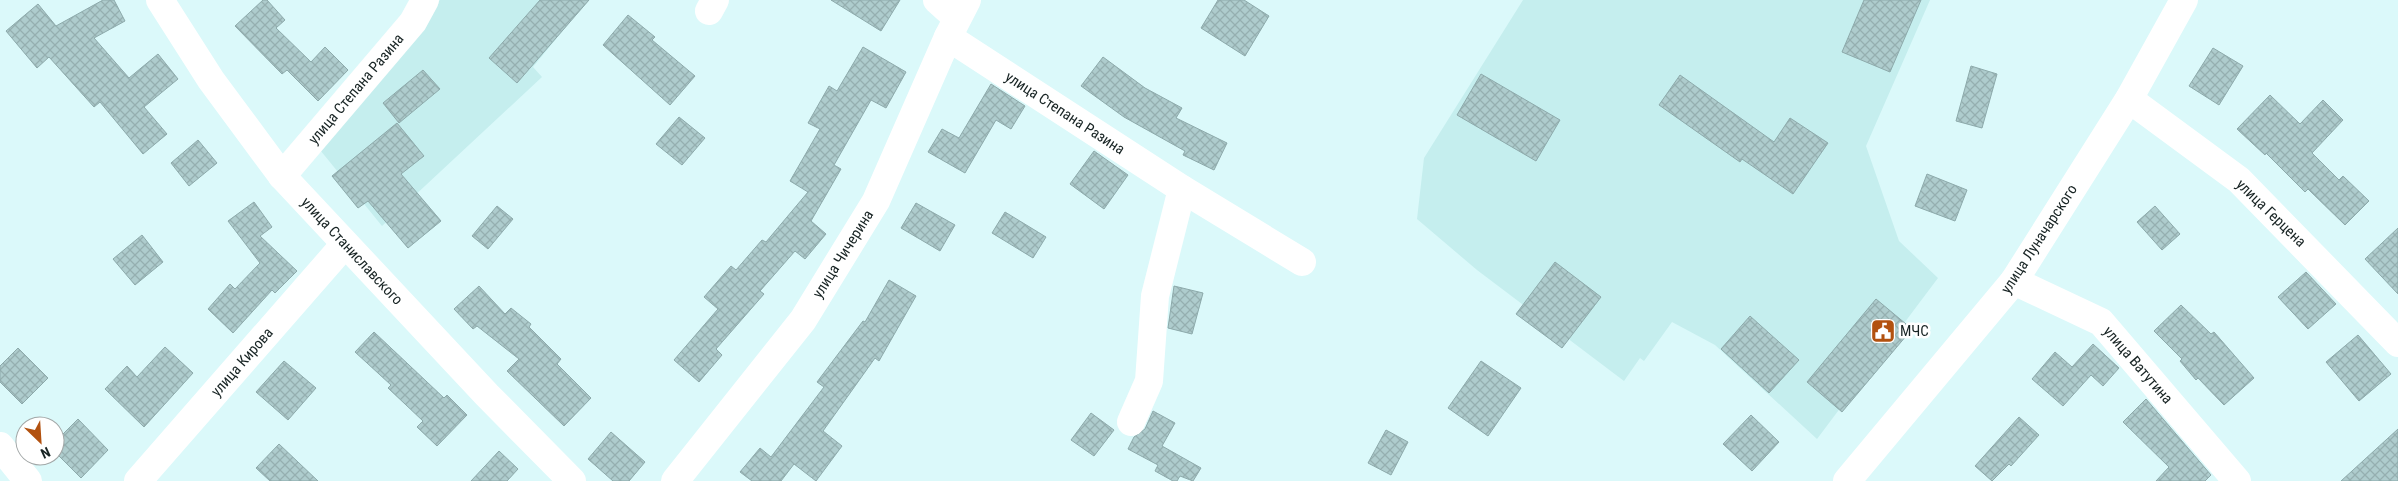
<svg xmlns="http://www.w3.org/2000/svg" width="2398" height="481" font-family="'Roboto Condensed',sans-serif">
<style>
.built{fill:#c5eeee}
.building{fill:url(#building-cross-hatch);stroke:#8daaab}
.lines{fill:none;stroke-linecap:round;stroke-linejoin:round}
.minor{stroke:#fff;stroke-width:28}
.major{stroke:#fff;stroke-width:28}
.labels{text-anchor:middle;stroke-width:5;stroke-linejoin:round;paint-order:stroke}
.street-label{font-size:15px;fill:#172323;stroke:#fff}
.poi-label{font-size:15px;fill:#172323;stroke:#fff;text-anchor:start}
</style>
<defs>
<pattern id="building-cross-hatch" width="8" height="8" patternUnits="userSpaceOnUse" patternTransform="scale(1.25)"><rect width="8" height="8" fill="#aecccd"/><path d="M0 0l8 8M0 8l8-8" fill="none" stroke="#95afb0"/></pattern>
</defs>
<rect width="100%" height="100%" fill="#dbf9fa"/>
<g class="built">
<path d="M440,0H588L533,67L542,77L382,226L316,145Z"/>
<path d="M1523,0H1930L1866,146L1899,241L1938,278L1817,439L1715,345L1672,322L1644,361L1640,358L1624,381L1477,270L1417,219L1424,158Z"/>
</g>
<g class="building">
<path d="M103,0H114L125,21L94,38L129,78L158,54L178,79L144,107L167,134L143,154L100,102L94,107L49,57L37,68L6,31L38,4L56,26Z"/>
<path d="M263,0H267L285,20L276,28L311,62L325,47L348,70L318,101L287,70L282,74L235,26Z"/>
<path d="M540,0H589L517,83L489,58Z"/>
<path d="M831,0H900L881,31Z"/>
<path d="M1218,0H1244L1269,16L1245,56L1201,28Z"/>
<path d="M1864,0H1921L1890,72L1842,52Z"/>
<path d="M628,15L655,37L652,40L695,76L670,105L603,45Z"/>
<path d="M863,47L906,72L886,108L871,100L834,165L841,169L811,221L826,234L805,259L795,251L760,291L764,294L716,349L722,355L699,382L674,360L718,309L704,297L731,266L736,270L762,240L766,242L808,192L790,181L820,129L808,123L829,86L837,91Z"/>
<path d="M2213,48L2243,66L2219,105L2189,86Z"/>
<path d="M1103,57L1145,88L1182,108L1176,118L1227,143L1214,170L1183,155L1185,151L1124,117L1081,86Z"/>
<path d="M1971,66L1997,74L1982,128L1956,121Z"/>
<path d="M423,70L440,89L399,123L383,103Z"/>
<path d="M1481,74L1560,120L1536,161L1457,115Z"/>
<path d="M1680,75L1774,142L1790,118L1828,143L1793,194L1742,159L1740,162L1659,105Z"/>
<path d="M991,84L1025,106L1011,129L996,120L965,173L928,152L942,129L959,138Z"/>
<path d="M2270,95L2300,124L2323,100L2343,120L2312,153L2339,180L2343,176L2369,201L2345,225L2308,189L2305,192L2266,153L2265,155L2237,129Z"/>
<path d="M679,117L705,138L682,165L656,144Z"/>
<path d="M397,123L424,156L401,174L441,221L408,248L368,201L358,208L332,176Z"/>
<path d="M198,140L217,163L189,186L171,163Z"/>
<path d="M1094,151L1128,175L1104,209L1070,184Z"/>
<path d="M1927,174L1967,190L1955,221L1915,206Z"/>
<path d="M254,202L272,227L260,236L297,271L275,293L272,290L233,333L208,309L230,284L235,289L260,263L228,221Z"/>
<path d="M916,203L955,225L940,251L901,228Z"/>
<path d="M497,206L513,219L488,249L472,236Z"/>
<path d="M2155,206L2180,234L2162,250L2137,222Z"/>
<path d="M1005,212L1046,237L1033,258L992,233Z"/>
<path d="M2398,228V294L2365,259Z"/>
<path d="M142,235L163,262L135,285L113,259Z"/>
<path d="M1555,262L1601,297L1562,348L1516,314Z"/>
<path d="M2306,272L2336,304L2308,329L2278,297Z"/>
<path d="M889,280L916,296L879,361L875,358L823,431L842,446L816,481L794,464L781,481H752L740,472L760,448L771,457L824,387L817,382L863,321L865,322Z"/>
<path d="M479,286L505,314L511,308L531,324L529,327L561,359L557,364L591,398L564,426L507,371L519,359L477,326L473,329L454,309Z"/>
<path d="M1174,286L1203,293L1192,334L1168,328Z"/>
<path d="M1876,299L1912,329L1842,412L1807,382Z"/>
<path d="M2181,305L2211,334L2214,332L2254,378L2224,405L2198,378L2196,380L2180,361L2182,359L2154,331Z"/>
<path d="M1750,316L1799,360L1769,393L1721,349Z"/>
<path d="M374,332L444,398L447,395L467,415L437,446L417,427L423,421L388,388L391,385L355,352Z"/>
<path d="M2358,335L2391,374L2359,401L2326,362Z"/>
<path d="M2093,344L2119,368L2103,386L2091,375L2063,406L2032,379L2055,352L2072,367Z"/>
<path d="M165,347L193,373L144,427L105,389L127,366L137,377Z"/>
<path d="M18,348L48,378L22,404L0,382V366Z"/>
<path d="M284,361L316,388L288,420L256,392Z"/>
<path d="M1481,361L1521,388L1488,436L1448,408Z"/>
<path d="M2146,399L2211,475L2205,481H2156L2169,467L2123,422Z"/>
<path d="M1153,411L1175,423L1162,446L1201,468L1193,481L1180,476L1177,481H1173L1155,471L1158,465L1128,449L1134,437L1145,429Z"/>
<path d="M1091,413L1114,430L1094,456L1071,440Z"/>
<path d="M1751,415L1779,442L1752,471L1723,444Z"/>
<path d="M2019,417L2039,435L2011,466L2009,464L1992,481L1975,466Z"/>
<path d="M78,419L108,450L81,478L55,452V442Z"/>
<path d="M2398,429V481H2341Z"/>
<path d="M1386,430L1408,442L1391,475L1368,463Z"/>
<path d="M611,432L645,462L629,481H613L588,459Z"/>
<path d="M279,444L318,481H270L256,468Z"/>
<path d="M499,451L518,469L507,481H471Z"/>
</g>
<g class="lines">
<g class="minor">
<path d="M160,0L211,80L282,176L487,395L572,481"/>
<path d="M937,0L957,18"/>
<path d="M709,11L715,0"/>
<path d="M948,37L1182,189L1302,262"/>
<path d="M2129,99L2239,180L2398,343"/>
<path d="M282,176L413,22L425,0"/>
<path d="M2014,281L2101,322L2237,481"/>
<path d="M1131,422L1149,381L1155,296L1182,189"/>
<path d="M0,446L28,481"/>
<path d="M138,481L345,244"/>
<path d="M675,481L803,320L876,201L948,37L967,0"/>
</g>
<path class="major" d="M1847,481L2014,281L2129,99L2184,0"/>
</g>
<defs>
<symbol id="civic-square" viewBox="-11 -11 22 22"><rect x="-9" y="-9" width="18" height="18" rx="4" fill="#b2510f" stroke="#fff"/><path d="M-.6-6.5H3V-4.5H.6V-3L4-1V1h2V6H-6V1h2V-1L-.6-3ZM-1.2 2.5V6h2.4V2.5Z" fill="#fff"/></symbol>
</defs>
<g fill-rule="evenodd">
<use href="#civic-square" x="1869" y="317" width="28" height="28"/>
</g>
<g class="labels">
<g class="street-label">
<text transform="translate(356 89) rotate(-50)" y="5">улица Степана Разина</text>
<text transform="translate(1065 113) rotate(33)" y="5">улица Степана Разина</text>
<text transform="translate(2271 213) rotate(44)" y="5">улица Герцена</text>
<text transform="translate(2039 239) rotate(-57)" y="5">улица Луначарского</text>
<text transform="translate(352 251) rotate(47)" y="5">улица Станиславского</text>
<text transform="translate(843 254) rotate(-58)" y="5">улица Чичерина</text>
<text transform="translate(242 362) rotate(-49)" y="5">улица Кирова</text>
<text transform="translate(2138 365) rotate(49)" y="5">улица Ватутина</text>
</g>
<g class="poi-label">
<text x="1900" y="336">МЧС</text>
</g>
</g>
<g transform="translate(40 441) rotate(155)"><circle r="24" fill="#ffffff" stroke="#a2a7a7"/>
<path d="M0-4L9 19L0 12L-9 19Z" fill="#b2510f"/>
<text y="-8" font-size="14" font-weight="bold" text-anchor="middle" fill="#172323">N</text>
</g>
</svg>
